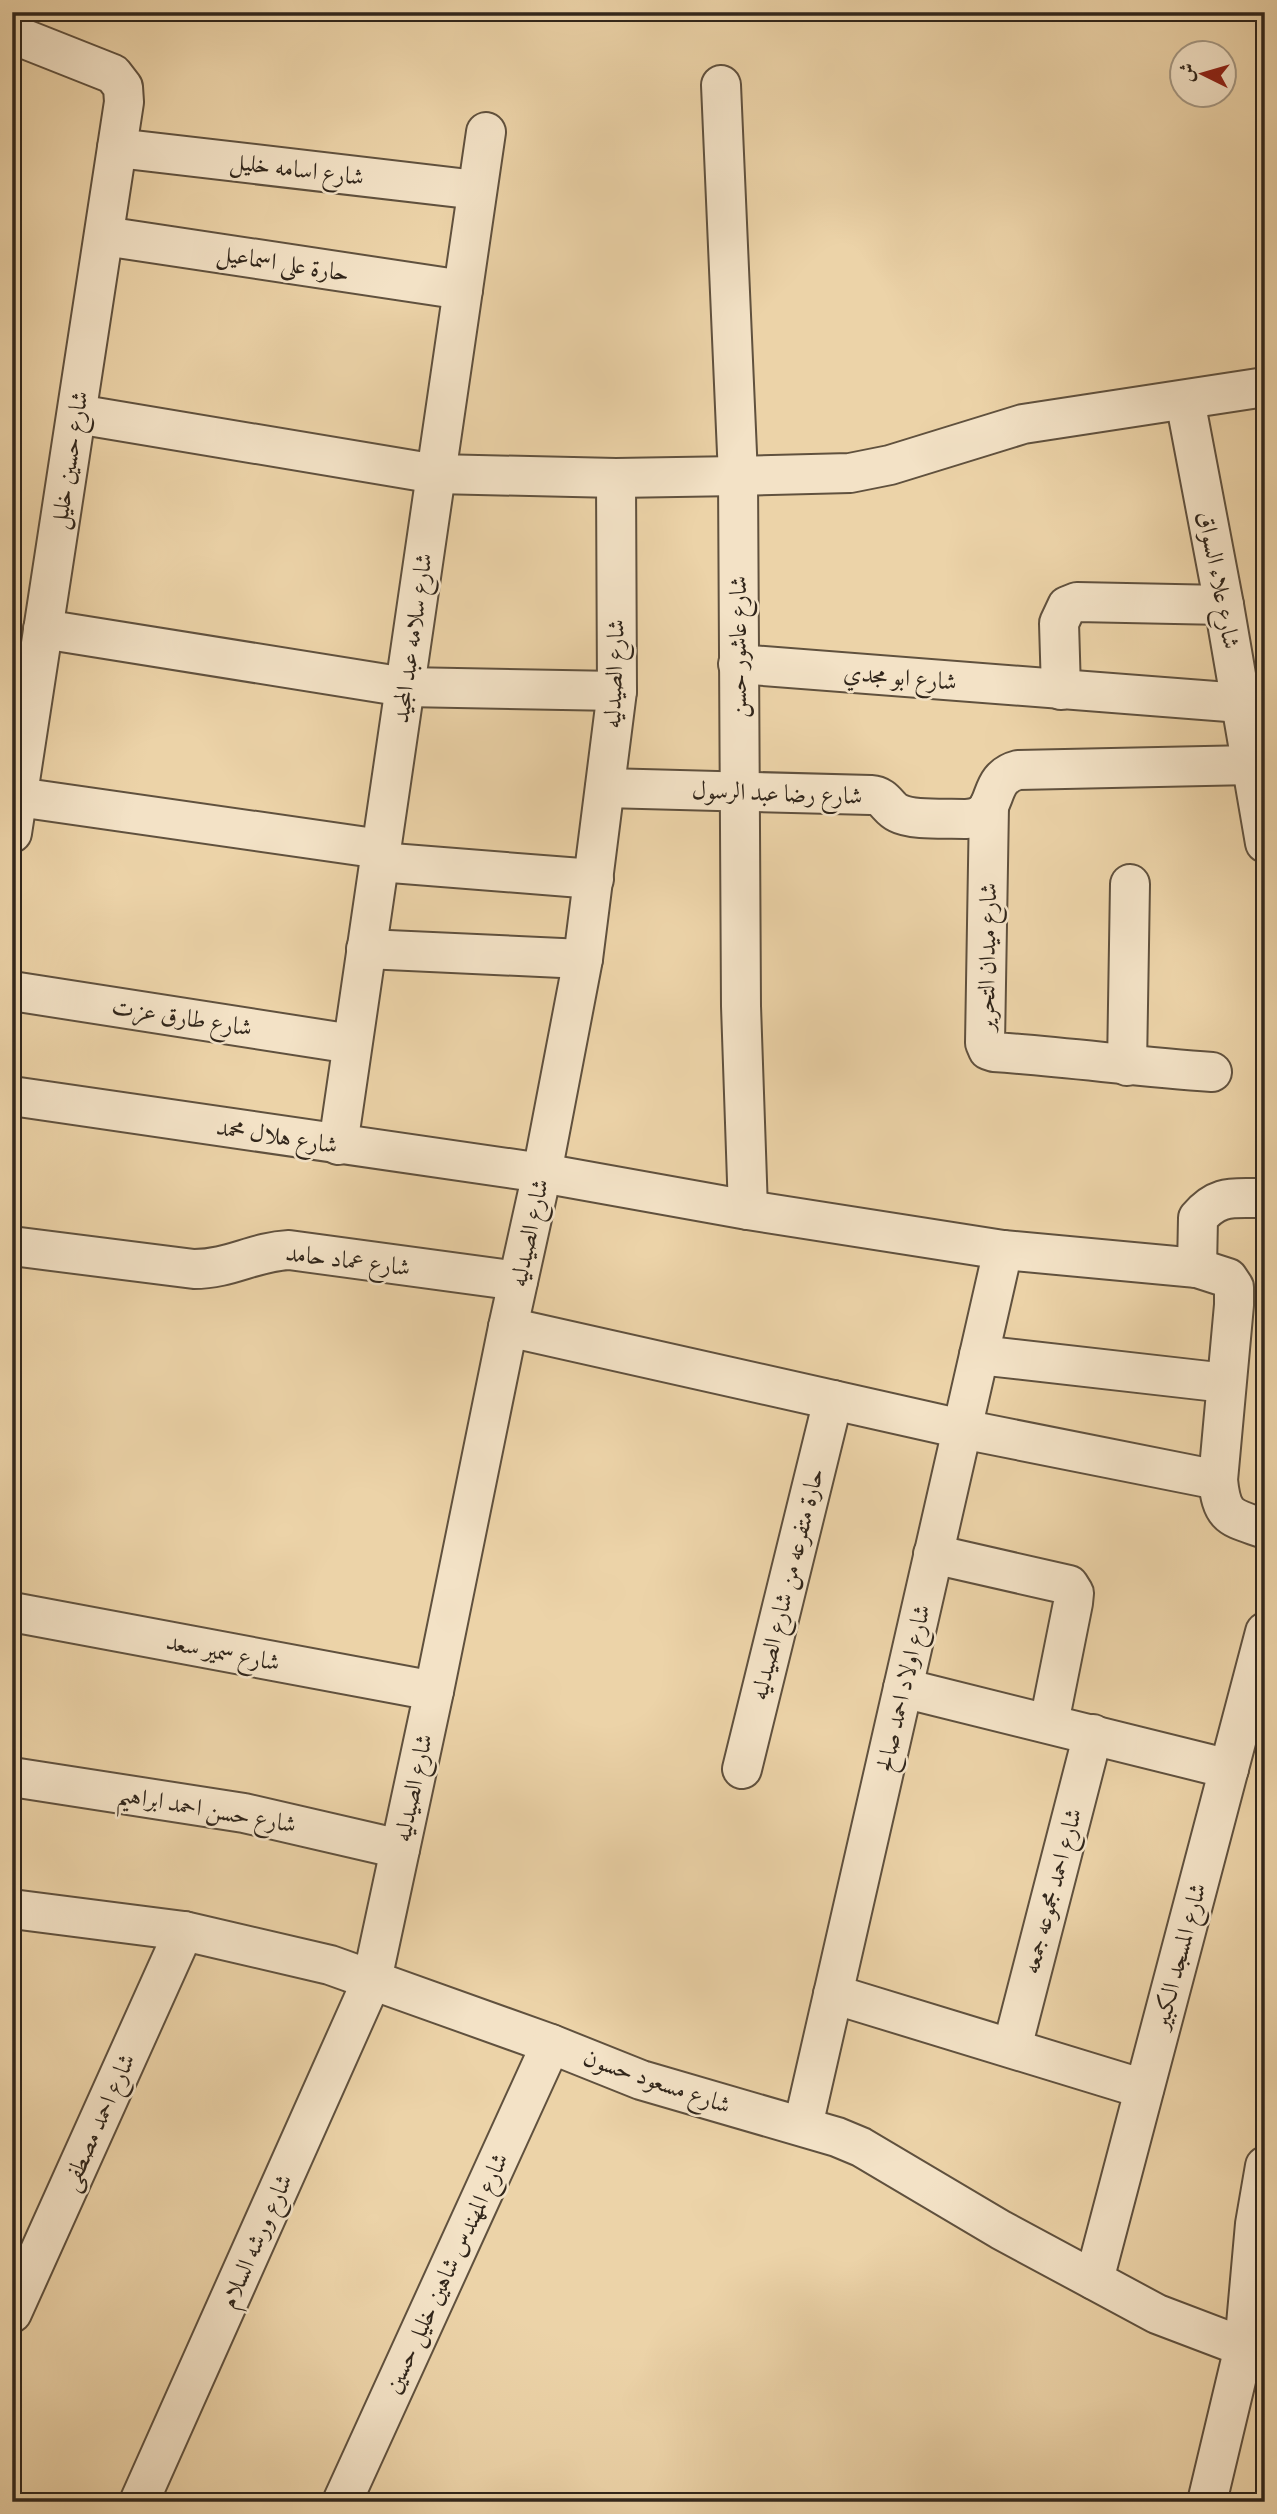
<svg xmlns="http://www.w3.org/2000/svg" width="1277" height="2514" font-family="'Libre Bodoni',Amiri,serif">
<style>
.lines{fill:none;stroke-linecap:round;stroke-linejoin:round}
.minor-casing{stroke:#60513e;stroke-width:42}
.minor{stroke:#f3e2c6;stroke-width:38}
.labels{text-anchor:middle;stroke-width:5;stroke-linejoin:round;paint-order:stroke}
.street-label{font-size:24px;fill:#31261b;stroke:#f3e2c6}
</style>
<rect width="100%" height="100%" fill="#ecd3a8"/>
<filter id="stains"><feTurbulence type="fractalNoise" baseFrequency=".00286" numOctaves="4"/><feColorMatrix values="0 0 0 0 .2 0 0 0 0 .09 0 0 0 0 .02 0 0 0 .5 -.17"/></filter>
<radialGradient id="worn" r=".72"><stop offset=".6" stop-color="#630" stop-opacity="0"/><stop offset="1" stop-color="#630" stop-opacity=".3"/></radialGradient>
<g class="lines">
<defs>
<g id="minor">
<path d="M12,34L113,74L123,87L124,102L12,833"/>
<path d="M721,85L738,476L741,1006L748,1210"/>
<path d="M117,148L477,190"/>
<path d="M104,236L463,290"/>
<path d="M1185,400L1224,605L1265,843"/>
<path d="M77,414L436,474L616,478L738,476L850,473L890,465L1023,424L1265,387"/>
<path d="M43,629L405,687L617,691"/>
<path d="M738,664L1241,703"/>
<path d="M1061,690L1059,623L1067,606L1077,602L1224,605"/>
<path d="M605,788L871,795C886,796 887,808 898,813C913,821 948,818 966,819C1003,817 983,779 1018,770L1252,765"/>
<path d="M18,797L381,849"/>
<path d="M989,806L985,1043L988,1050L994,1052C1067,1057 1139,1067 1212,1072"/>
<path d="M379,862L594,879"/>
<path d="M366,949L583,959"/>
<path d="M12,991L352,1044"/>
<path d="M1127,1066L1130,884"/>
<path d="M12,1096L542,1173L748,1210L1003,1250L1197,1268L1228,1278L1234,1287V1305L1218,1480C1222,1519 1231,1517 1265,1529"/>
<path d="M338,1145L486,132"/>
<path d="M12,1246L194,1269C230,1269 253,1252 289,1250L518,1281"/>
<path d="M1197,1268L1198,1218C1219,1193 1234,1199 1265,1198"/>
<path d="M508,1327L962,1429L1218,1480"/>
<path d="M979,1355L1226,1383"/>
<path d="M933,1554L1069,1585L1074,1593L1073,1603L1049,1723"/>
<path d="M12,1612L434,1691"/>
<path d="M903,1688L1229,1769"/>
<path d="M742,1769L833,1400"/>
<path d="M12,1777L244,1813L400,1849"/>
<path d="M12,1909L184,1931L330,1965L551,2044L641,2080L837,2137L861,2147L1001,2230L1157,2314L1265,2355"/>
<path d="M833,1994L1144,2089"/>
<path d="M1012,2048L1093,1734"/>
<path d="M803,2126L1003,1250"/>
<path d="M1094,2280L1265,1632"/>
<path d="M12,2313L184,1931"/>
<path d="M139,2502L372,1980L434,1691L508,1327L542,1173L583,959L617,691L616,478"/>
<path d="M342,2502L551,2044"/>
<path d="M1207,2502L1244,2347L1255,2224L1265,2166"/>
</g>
</defs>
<use href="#minor" class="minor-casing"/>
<use href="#minor" class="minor"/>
</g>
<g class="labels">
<g class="street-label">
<text transform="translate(297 169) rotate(7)" y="8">شارع اسامه خليل</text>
<text transform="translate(283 263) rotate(9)" y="8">حارة على اسماعيل</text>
<text transform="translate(69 460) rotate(-81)" y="8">شارع حسين خليل</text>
<text transform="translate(1219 580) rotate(79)" y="8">شارع علاء السواق</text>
<text transform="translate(412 638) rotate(-82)" y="8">شارع سلامه عبد المجيد</text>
<text transform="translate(738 647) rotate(-90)" y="8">شارع عاشور حسن</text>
<text transform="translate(614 674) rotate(-88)" y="8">شارع الصيدليه</text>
<text transform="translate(900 677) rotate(5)" y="8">شارع ابو مجدي</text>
<text transform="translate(777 793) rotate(2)" y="8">شارع رضا عبد الرسول</text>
<text transform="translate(987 957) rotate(-89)" y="8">شارع ميدان التحرير</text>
<text transform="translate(182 1017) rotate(9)" y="8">شارع طارق عزت</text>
<text transform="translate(277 1136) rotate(9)" y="8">شارع هلال محمد</text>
<text transform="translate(529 1233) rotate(-78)" y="8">شارع الصيدليه</text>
<text transform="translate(348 1260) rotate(7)" y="8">شارع عماد حامد</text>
<text transform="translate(787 1584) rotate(-76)" y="8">حارة متفرعه من شارع الصيدليه</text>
<text transform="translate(223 1652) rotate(11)" y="8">شارع سمير سعد</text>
<text transform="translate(903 1688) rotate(-77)" y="8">شارع اولاد احمد صالح</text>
<text transform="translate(413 1788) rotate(-78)" y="8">شارع الصيدليه</text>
<text transform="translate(207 1809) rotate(10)" y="8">شارع حسن احمد ابراهيم</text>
<text transform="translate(1052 1891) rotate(-75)" y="8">شارع احمد مجموعه جمعه</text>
<text transform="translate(1179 1956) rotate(-75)" y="8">شارع المسجد الكبير</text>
<text transform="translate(657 2081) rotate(19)" y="8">شارع مسعود حسون</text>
<text transform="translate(98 2122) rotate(-66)" y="8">شارع احمد مصطفى</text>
<text transform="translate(256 2241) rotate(-66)" y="8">شارع ورشه السلام</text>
<text transform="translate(446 2273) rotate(-65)" y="8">شارع المهندس شاهين خليل حسين</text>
</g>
</g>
<rect width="1277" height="2514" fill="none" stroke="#ecd3a8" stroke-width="42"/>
<rect x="14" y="14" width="1249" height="2486" fill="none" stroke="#31261b" stroke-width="3.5"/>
<rect x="21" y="21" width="1235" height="2472" fill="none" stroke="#31261b" stroke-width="2"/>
<g transform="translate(1203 74) rotate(275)"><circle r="33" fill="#f3e2c6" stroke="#a59782" stroke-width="2"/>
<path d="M0-5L12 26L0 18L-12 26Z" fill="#8f2418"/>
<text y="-10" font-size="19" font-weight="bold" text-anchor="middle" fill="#31261b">ش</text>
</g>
<rect width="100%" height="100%" filter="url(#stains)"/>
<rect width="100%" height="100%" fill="url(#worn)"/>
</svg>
